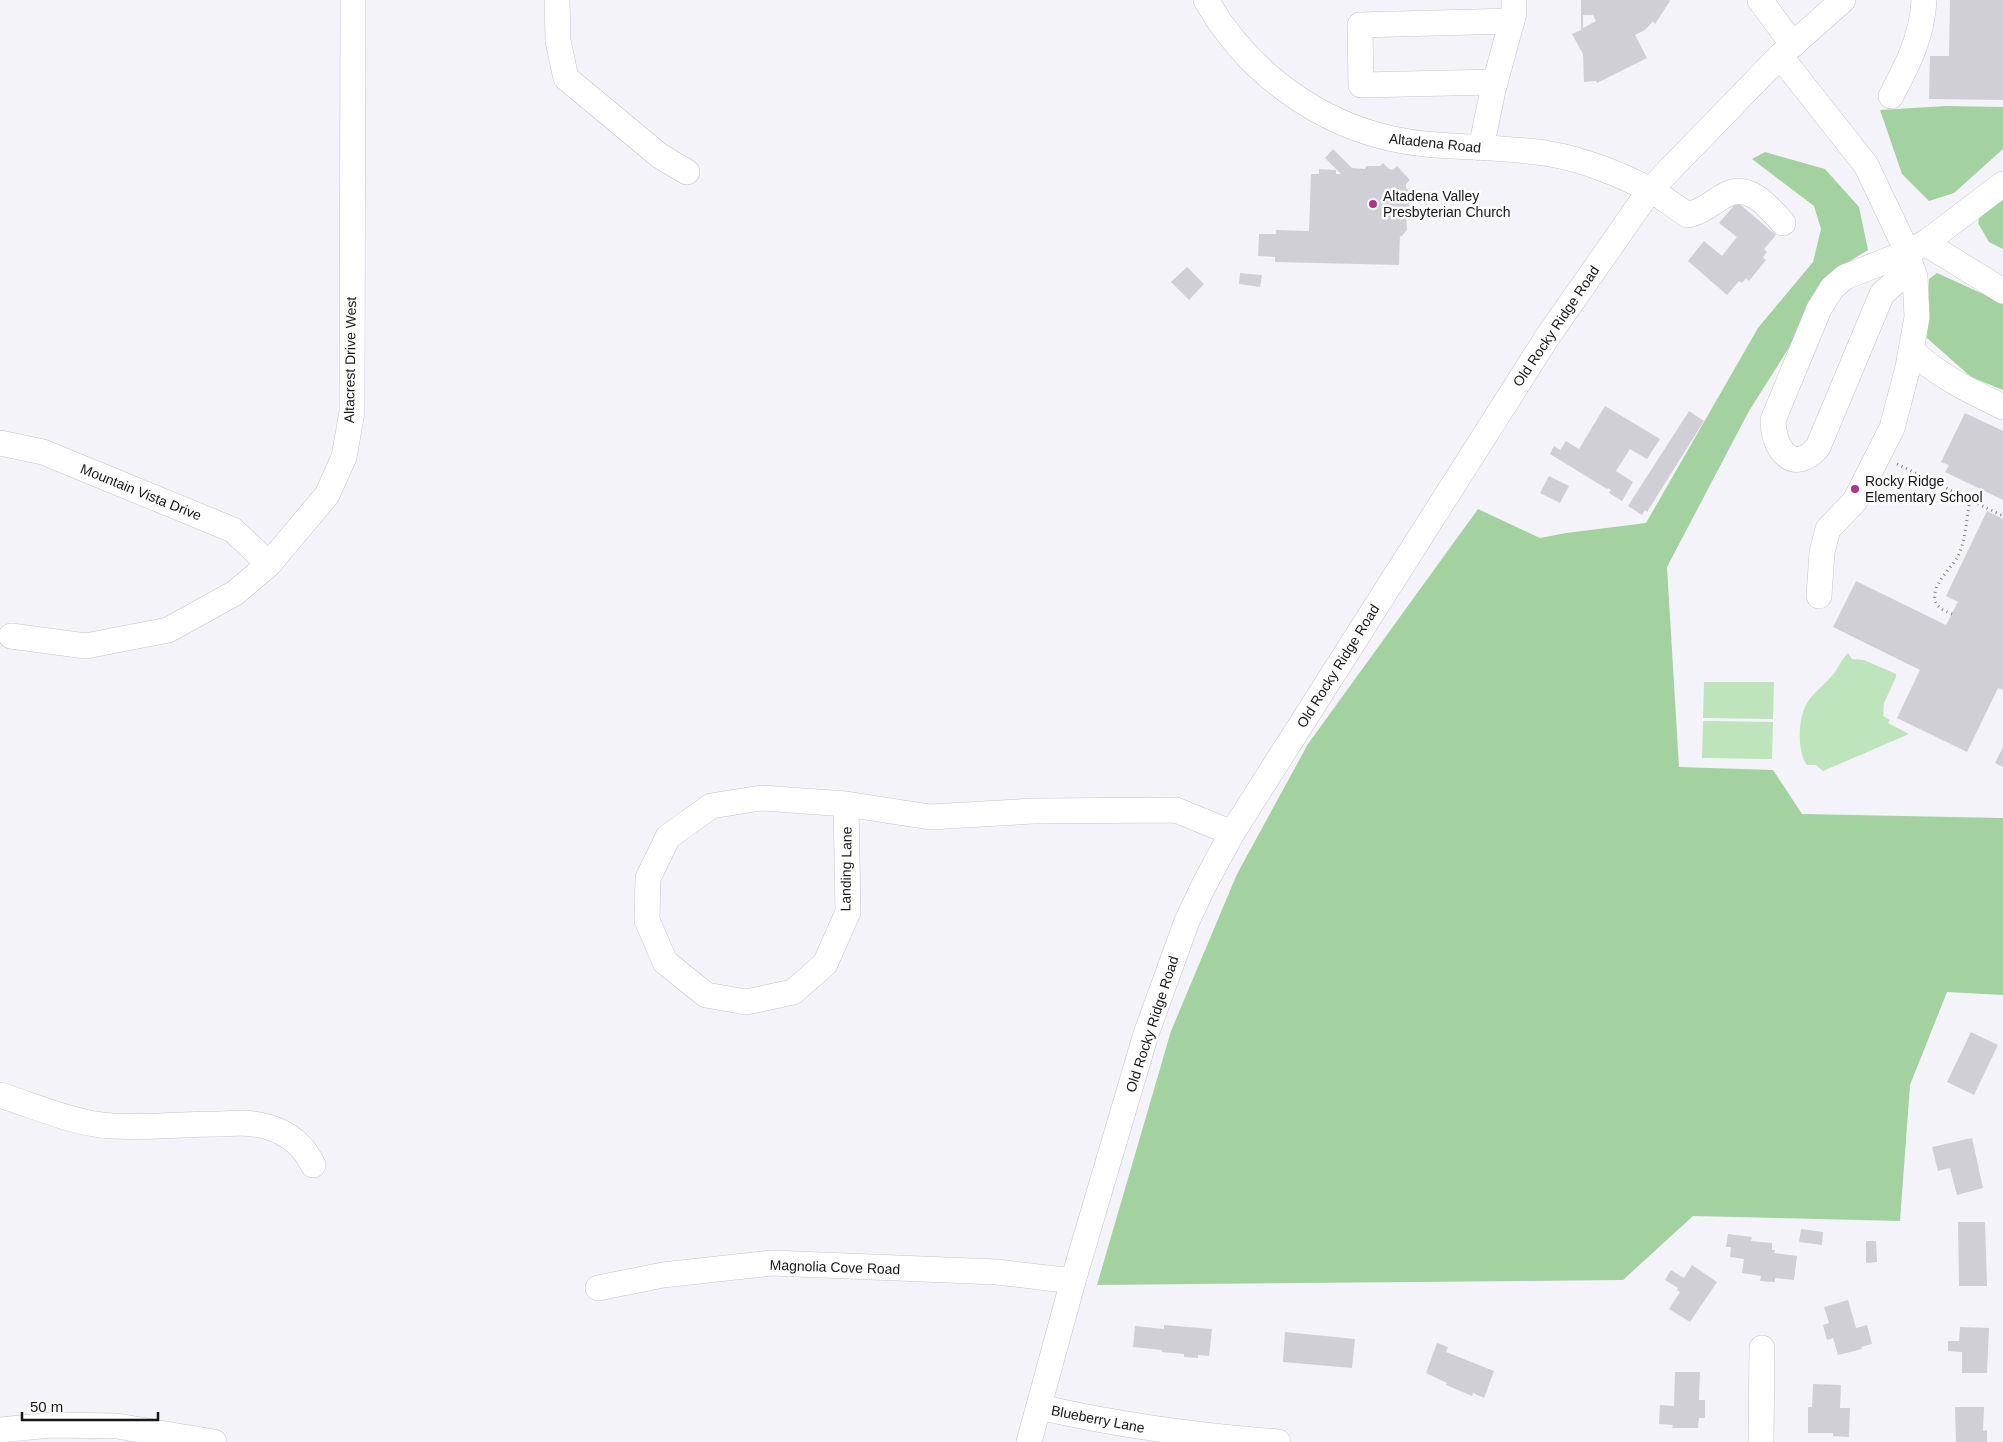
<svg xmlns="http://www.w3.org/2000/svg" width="2003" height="1442" font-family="Arial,sans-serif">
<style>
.green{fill:#bee4bb}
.forest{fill:#a3d19f}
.building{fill:#d1cfd6;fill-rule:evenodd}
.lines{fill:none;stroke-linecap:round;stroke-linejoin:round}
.minor-casing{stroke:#c6c3cb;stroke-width:26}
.path{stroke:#828085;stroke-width:3;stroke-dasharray:1 4;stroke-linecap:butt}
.minor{stroke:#fff;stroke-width:25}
.poi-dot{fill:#ad3488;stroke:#fff;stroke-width:2}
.labels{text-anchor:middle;stroke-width:5;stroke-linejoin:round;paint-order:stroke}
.street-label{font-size:14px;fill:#171619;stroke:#fff}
.poi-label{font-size:14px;fill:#171619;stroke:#fff;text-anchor:start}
</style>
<rect width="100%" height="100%" fill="#f5f3fa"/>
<g class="green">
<path d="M1848,653L1852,659L1864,660L1896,674V677L1884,703L1883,716L1890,720L1888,723L1909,734L1823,771L1816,765H1807C1797,753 1798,718 1806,705C1813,692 1826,684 1835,672C1839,666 1842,659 1848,653Z"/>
<path d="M1704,682H1774L1773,719L1703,718Z"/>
<path d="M1703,721L1773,722L1772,759L1702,758Z"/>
</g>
<g class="forest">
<path d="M1946,106L2003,107V149L1954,193L1929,201L1902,174L1880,110Z"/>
<path d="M1765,152L1825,169L1859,207L1868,250L1840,267L1749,411L1667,567L1679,767L1773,770L1802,814L2003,818V995L1947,992L1910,1085L1900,1221L1693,1216L1623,1280L1097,1285L1171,1031L1237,874L1308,744L1478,509L1540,538L1566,533L1646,523L1758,328L1813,262L1821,229L1814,206L1752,159Z"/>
<path d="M2003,194V249L1989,242L1978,223L1981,211Z"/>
<path d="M1937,273L2003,303V390L1971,377L1927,338L1929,279Z"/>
</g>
<g class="building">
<path d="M1581,0H1669L1670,1L1655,24L1653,21L1645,30L1635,35L1647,58L1597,83L1596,81L1584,82L1583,54L1572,34L1581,30ZM1583,15H1593L1596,21L1583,28Z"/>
<path d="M1950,0H2003V100L1929,99L1930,56H1949Z"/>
<path d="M1333,149L1352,168L1365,169L1366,166H1380L1383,163L1389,169L1393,170L1397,166L1410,180L1406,184V188L1412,194L1409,197V211H1406L1407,230L1401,237L1400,235L1399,265L1275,262V257L1258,256L1259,234H1276V230L1309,231L1311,174H1319V169L1336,170V174H1341L1325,158Z"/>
<path d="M1737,202L1776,235L1764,249L1767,252L1763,257L1766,260L1749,281L1746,278L1742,283L1739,281L1727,295L1688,261L1704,241L1722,256L1737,237L1719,223Z"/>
<path d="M1187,267L1204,284L1189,300L1171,282Z"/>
<path d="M1240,273L1262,275L1260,287L1239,284Z"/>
<path d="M1605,406L1660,439L1647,459L1630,449L1616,471L1633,482L1622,501L1609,493L1611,490L1608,488L1607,489L1550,454L1554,446L1560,450L1566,441L1579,449Z"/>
<path d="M1689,411L1704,421L1647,512L1645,510L1642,515L1628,506Z"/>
<path d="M1965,413L2003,431V500L1945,472L1949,465L1941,462Z"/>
<path d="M1549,476L1569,486L1560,503L1540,493Z"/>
<path d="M1987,511L2003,519V690L1998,688L1967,752L1897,718L1920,670L1833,627L1856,581L1946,625L1958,602L1946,596Z"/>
<path d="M2003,747V767L1995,763Z"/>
<path d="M1971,1032L1998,1045L1974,1095L1947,1082Z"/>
<path d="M1972,1138L1983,1188L1957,1195L1950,1168L1938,1171L1932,1147Z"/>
<path d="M1958,1222H1985L1987,1286H1959Z"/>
<path d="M1801,1229L1823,1232L1822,1245L1799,1242Z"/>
<path d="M1728,1234L1752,1237L1751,1241L1772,1243V1250H1775L1774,1253L1797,1256L1794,1280L1775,1278V1282L1760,1281L1761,1276L1742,1273L1744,1259L1730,1257L1731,1247H1726Z"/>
<path d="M1866,1241H1876L1877,1262L1866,1263Z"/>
<path d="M1692,1265L1717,1282L1690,1322L1669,1309L1680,1292L1677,1290L1678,1288L1665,1280L1671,1270L1684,1278Z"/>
<path d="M1848,1300L1856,1328L1867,1325L1872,1344L1861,1347L1862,1349L1838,1355L1833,1338L1827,1340L1823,1325L1829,1323L1824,1307Z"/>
<path d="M1164,1325L1212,1329L1209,1356L1198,1355V1358L1184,1357V1354L1162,1352V1350L1133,1347L1135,1326L1164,1329Z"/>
<path d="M1960,1327L1989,1328L1987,1373H1962V1352L1948,1351V1341H1959Z"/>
<path d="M1285,1332L1355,1339L1352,1368L1283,1362Z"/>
<path d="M1437,1343L1448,1347L1446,1352L1494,1371L1484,1398L1473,1393L1472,1396L1446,1385L1447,1383L1426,1373Z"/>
<path d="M1675,1372H1700L1699,1400H1705V1418H1699L1698,1428H1672L1673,1425L1659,1424L1660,1405L1674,1406Z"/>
<path d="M1813,1384L1841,1385L1840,1408H1850L1849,1437L1833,1436V1433H1808V1407H1812Z"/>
<path d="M1955,1407H1984L1983,1431L1987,1430V1442H1956Z"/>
</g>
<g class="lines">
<defs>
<g id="minor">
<path d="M557,0L558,41L566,78L660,156L687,172"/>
<path d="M1206,0C1252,80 1333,135 1425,144C1467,148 1509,147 1550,154C1582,159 1622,175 1650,190C1663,197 1675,207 1688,215C1703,211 1709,205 1722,197C1747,180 1767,205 1783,223"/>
<path d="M1760,0L1793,45"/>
<path d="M1780,56L1866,165L1904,245L1915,277L1917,317L1908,367L1892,428L1855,501L1828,529L1822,552L1819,596"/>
<path d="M1495,82L1361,85L1360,25L1512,21"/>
<path d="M1891,96C1908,64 1922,37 1924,0"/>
<path d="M1481,148L1493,90L1514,13V0"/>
<path d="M1925,243L2003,291"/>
<path d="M1911,268L1882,294L1818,447C1793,476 1773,449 1773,420L1819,309L1832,288L1845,277L1906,253L1925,243L2003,184"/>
<path d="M1911,350C1940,377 1968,390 2003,407"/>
<path d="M0,443L43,452L233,530L269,564"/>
<path d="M11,636L86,646L168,630L235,593L269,564L327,495L344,457L352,412L353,0"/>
<path d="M846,804L761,798L711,806L668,837L648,878L647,920L665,962L706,995L746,1002L793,992L825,964L848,912L846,804L930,817L1034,811L1176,810L1232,833"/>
<path d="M0,1095C34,1106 78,1125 113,1126C148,1128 184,1124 219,1124C235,1123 253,1122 268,1127C288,1133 304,1146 313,1165"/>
<path d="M598,1288L663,1275L772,1263L997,1272L1073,1281"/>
<path d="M1039,1407C1118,1425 1197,1436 1278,1442"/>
<path d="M0,1430L51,1425L117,1426L214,1442"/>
<path d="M1029,1442L1073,1281L1146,1034L1187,921L1204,885L1232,833L1548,336L1650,190L1780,56L1843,0"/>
<path d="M1761,1442L1762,1348"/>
</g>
</defs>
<use href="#minor" class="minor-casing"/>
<g class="path">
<path d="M1897,464L2003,516"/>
<path d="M1952,614C1945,611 1937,608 1935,600C1932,584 1950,570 1957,558C1966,542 1966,519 1970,500"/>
</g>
<use href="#minor" class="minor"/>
</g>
<g class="poi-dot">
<circle cx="1373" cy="204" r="5"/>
<circle cx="1855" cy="489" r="5"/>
</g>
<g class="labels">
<g class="street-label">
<text transform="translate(1435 143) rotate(6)" y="5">Altadena Road</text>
<text transform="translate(1556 326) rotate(-56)" y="5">Old Rocky Ridge Road</text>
<text transform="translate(350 360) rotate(-89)" y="5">Altacrest Drive West</text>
<text transform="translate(141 492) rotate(22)" y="5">Mountain Vista Drive</text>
<text transform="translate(1338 666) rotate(-58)" y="5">Old Rocky Ridge Road</text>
<text transform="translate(846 869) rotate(-89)" y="5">Landing Lane</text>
<text transform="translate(1152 1024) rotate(-72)" y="5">Old Rocky Ridge Road</text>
<text transform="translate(835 1267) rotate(2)" y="5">Magnolia Cove Road</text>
<text transform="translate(1098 1419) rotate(11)" y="5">Blueberry Lane</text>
</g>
<g class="poi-label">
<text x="1383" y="201">Altadena Valley<tspan x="1383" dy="16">Presbyterian Church</tspan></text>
<text x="1865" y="486">Rocky Ridge<tspan x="1865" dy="16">Elementary School</tspan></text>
</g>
</g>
<path d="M22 1412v8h136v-8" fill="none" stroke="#171619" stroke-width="2.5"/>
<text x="30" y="1412" font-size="15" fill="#171619" stroke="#ffffff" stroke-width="4" paint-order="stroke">50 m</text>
</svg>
